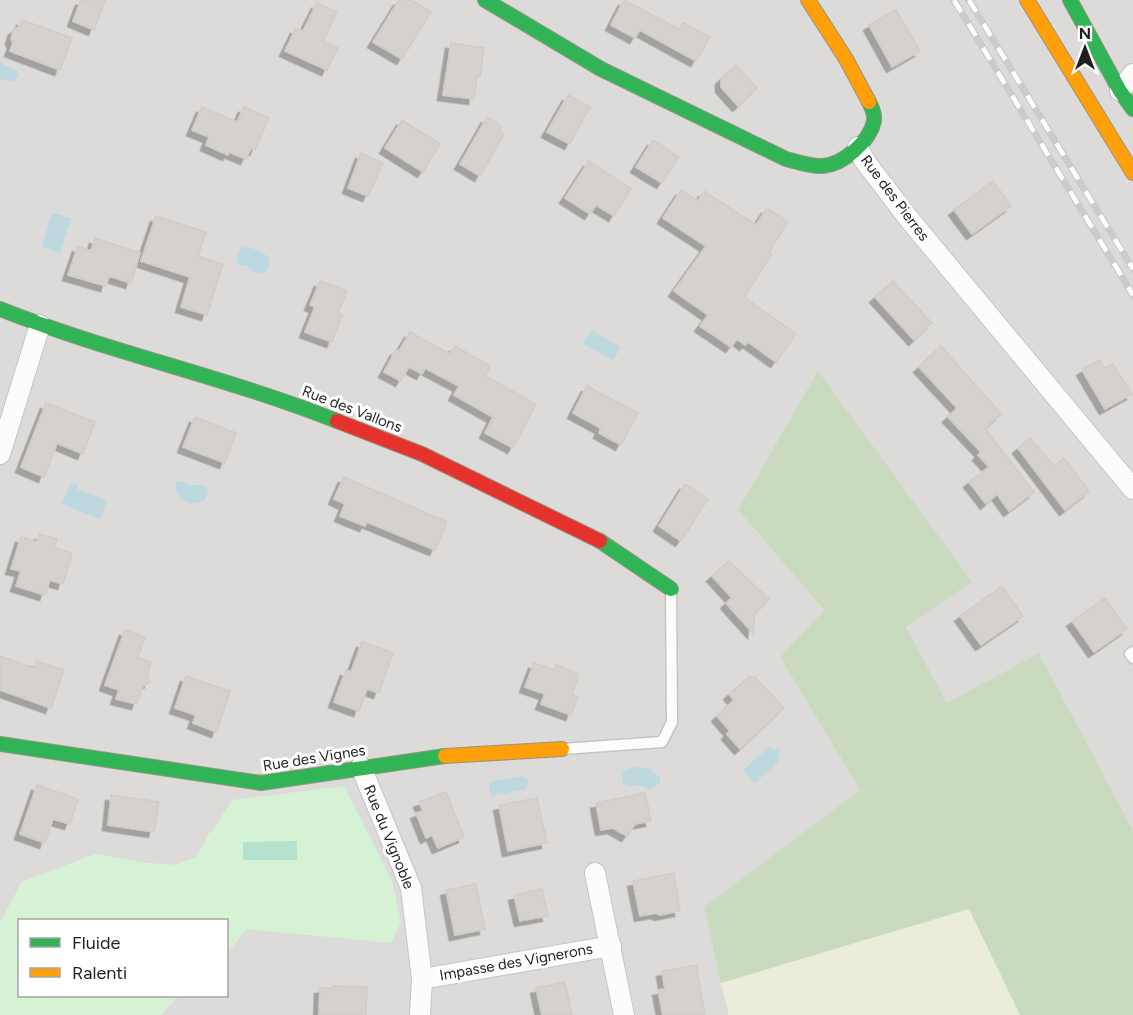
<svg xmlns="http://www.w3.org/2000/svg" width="1133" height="1015" font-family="Figtree,sans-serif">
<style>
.residential{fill:#dcdbd9}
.farmland{fill:#ececdb}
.forest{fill:#c9dabe}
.park{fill:#d6f2d5}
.pitch{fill:#b5e2ce}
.water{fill:#bdd8df}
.building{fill:#d4d1ce;stroke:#d0ccc9;stroke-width:1.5;filter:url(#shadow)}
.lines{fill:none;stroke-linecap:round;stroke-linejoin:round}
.lane-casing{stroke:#c6c5c3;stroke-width:13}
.street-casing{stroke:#c6c5c3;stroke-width:22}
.fast-casing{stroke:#959680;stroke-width:16}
.slow-casing{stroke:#959680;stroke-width:16}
.jam-casing{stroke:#959680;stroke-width:16}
.lane{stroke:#fcfcfb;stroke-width:10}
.street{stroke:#fcfcfb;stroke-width:20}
.fast{stroke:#30b455;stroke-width:14}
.slow{stroke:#ff9f0a;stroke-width:14}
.jam{stroke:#e5322d;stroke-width:14}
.rail-casing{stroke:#cbcbca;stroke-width:7}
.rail{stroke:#fff;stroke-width:4.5;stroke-dasharray:14;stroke-linecap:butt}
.labels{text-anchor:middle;stroke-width:6;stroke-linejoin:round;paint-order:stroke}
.street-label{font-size:15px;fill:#1f1f1f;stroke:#fff}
</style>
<defs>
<filter id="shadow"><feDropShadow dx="-5.5" dy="5.5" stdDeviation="0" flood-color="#0004"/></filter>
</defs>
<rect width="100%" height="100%" fill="#edebe7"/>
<path class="residential" d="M0,0H1133V830L1039,653L947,704L906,627L972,582L738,510L824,610L780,657L860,790L704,907L729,1015H161L178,996H226L227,953L246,929L391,942L210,832L197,857L175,865L145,863L96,854L22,882L0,923Z"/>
<path class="farmland" d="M970,909L1020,1015H729L721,983Z"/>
<path class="forest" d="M818,371L972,582L906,627L947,703L1039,653L1133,830V1015H1020L969,909L721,983L704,907L860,790L780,657L824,610L738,510Z"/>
<path class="park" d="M344,786L392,881L401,922L391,943L246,929L227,953L226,920H20V996H178L161,1015H0V923L22,882L96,854L145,863L175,865L196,857L232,800Z"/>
<path class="pitch" d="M297,841V860H243V842Z"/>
<g class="water">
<path d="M0,61L6,66L17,70L19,76C14,84 8,81 0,79Z"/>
<path d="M52,213L71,218L60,253L42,247Z"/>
<path d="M242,247C252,247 264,252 270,259L268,269C261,276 253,273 247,266L238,265L236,256Z"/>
<path d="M591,330L621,347L613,360L583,344Z"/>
<path d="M182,481L189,485H204L208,492L206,499C193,508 180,502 175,488L177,482Z"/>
<path d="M71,482L79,485L77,489L107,501L100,519L62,504Z"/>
<path d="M770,746L772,749H779V757L781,759L755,783L743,770Z"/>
<path d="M633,767L651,769L660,778V783L650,790C639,783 635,788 623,783L622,778L624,770Z"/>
<path d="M523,776L529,781L526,789L491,796L489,782Z"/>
</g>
<g class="building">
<path d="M81,0H105L94,30L73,21Z"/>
<path d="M399,0H411L431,12L402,59L373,42Z"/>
<path d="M624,0L679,29L683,23L710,37L696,61L640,30L635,38L611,25Z"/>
<path d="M317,3L337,12L323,41L338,48L327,70L285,51L296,28L303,31Z"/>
<path d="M896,10L920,51L892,67L869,25Z"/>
<path d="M22,20L72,38L60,70L10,51L13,43L11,39L14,29L19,27Z"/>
<path d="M451,43L484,48L480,77L477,76L474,99L443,95Z"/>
<path d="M736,65L757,88L738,106L721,87V79Z"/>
<path d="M568,95L590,107L570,144L547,132Z"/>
<path d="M202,107L237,122L244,107L269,118L255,150L251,148L246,159L229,152L228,155L206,145L209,137L192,130Z"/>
<path d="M487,117L502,127L500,132L504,134L480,176L460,164Z"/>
<path d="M402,120L440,144L423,172L385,148Z"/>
<path d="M653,140L679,157L662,183L636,167Z"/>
<path d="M361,153L383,163L368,196L348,188Z"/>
<path d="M589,161L631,189L614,216L596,205L590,214L565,198Z"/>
<path d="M993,181L1011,206L972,234L954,210Z"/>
<path d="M681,190L698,201L704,191L756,225L767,208L788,222L769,252L772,254L744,297L796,334L776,362L748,342L745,345L737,339L731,347L700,326L708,315L674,291L706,246L663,218Z"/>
<path d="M156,216L206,232L198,256L223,264L207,315L181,307L190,277L141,261Z"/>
<path d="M95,238L140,253L131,283L109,276L106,286L68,275L78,246L91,251Z"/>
<path d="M320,281L347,291L338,313L342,315L332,342L305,332L315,307L310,305Z"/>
<path d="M893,281L932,323L914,340L875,297Z"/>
<path d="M410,332L450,354L455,346L490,366L485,376L536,404L513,448L485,433L493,417L454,395L459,386L425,368L422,374L409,367L401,381L384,372L396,350L399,351Z"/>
<path d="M941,346L1001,414L985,428L1034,492L1009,511L997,494L986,504L969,482L989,467L978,455L981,452L948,417L957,408L919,367Z"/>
<path d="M1100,360L1105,368L1113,364L1132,394L1105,409L1082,370Z"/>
<path d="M587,386L638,413L621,445L599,433L601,428L573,413Z"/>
<path d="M46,403L95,422L83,454L57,443L44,477L21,467Z"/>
<path d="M195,417L236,433L225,463L183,447Z"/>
<path d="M1030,438L1054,466L1064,458L1089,491L1065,510L1018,448Z"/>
<path d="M344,477L447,522L435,550L367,522L365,526L340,516L345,504L334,499Z"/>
<path d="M685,484L708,499L681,541L659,526Z"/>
<path d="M40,534L57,539L54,548L72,553L63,584L50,580L45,595L16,586L21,571L11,569L21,537L37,542Z"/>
<path d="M729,561L769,599L755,613L753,633L726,603L732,598L712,576Z"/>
<path d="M1002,586L1023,616L981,645L960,616Z"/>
<path d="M1105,598L1127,629L1094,652L1072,621Z"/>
<path d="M125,630L145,637L138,657L151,662L147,675L150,682L143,685L137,704L116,699L119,690L105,685Z"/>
<path d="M362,642L393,653L379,693L367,689L359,711L334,702L346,670L351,672Z"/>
<path d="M0,656L34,668L37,661L64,670L51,708L0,690Z"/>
<path d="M534,663L554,670L556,665L579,674L572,694L578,697L571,715L541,704L545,694L525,687Z"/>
<path d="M186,676L230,691L217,732L193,723L196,715L175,708Z"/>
<path d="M749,677H755L784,708L740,749L727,734L730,731L717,716L734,700L729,694Z"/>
<path d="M37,785L78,799L70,824L53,819L45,843L20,834Z"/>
<path d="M446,792L464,837L438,848L432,835L426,838L416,813L423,811L419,802Z"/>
<path d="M645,793L651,821L635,824L627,836L613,828L601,830L596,803Z"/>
<path d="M111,795L159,802L154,832L108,825Z"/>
<path d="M537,798L547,843L508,851L499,805Z"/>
<path d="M674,873L680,911L660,915L656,913L640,916L633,881Z"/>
<path d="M476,884L485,929L455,935L446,890Z"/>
<path d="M542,889L548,916L520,921L514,895Z"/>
<path d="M696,965L705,1015H663L658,990L665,989L662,971Z"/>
<path d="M565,982L572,1015H542L536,988Z"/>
<path d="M333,986L367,987L366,1015H319L320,988H332Z"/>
</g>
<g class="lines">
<defs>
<g id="lane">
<path d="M1133,652L1130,654L1133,658"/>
<path d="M563,749L662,742L672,722L671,589"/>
</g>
<g id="street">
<path d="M1120,91L1133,74"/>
<path d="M858,147L864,160L909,219L1133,489"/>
<path d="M0,454L40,325"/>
<path d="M361,767L411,888L422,979L420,1015"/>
<path d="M595,873L624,1015"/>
<path d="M422,979L611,946"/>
</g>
<g id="fast">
<path d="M485,0L601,69L786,159C798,162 811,167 823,166C844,164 870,141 874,121C875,114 872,108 869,102"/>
<path d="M1070,0L1120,91L1133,109"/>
<path d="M0,309C110,353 227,377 337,421"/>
<path d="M600,541L671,589"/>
<path d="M0,744L261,783L445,756"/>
</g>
<g id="slow">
<path d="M808,0L846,59L869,102"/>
<path d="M1027,0L1133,173"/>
<path d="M445,756L562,749"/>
</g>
<path id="jam" d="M337,421L422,454L600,541"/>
</defs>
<use href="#lane" class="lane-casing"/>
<use href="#street" class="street-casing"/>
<use href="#fast" class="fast-casing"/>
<use href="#slow" class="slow-casing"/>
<use href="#jam" class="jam-casing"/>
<use href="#lane" class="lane"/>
<use href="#street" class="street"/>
<use href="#fast" class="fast"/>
<use href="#slow" class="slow"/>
<use href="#jam" class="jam"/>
<defs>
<g id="rail">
<path d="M954,0L1133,295"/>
<path d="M969,0L1133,269"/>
</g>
</defs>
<use href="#rail" class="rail-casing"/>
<use href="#rail" class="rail"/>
</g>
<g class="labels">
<g class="street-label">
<text transform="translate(895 198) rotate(53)" y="5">Rue des Pierres</text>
<text transform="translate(352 409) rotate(21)" y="5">Rue des Vallons</text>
<text transform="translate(314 758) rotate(-9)" y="5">Rue des Vignes</text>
<text transform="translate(389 837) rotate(68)" y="5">Rue du Vignoble</text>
<text transform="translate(516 962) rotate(-10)" y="5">Impasse des Vignerons</text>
</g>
</g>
<rect x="18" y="919" width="210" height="78" fill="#ffffff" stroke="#a5a5a5" stroke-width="1.5"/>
<rect x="30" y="938" width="30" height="9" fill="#30b455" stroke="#a5a5a5" stroke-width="1.5"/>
<text x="72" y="949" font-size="18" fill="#1f1f1f">Fluide</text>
<rect x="30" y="968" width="30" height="9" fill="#ff9f0a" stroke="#a5a5a5" stroke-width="1.5"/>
<text x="72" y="979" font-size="18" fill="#1f1f1f">Ralenti</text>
<g transform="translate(1085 48)" stroke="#ffffff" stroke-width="4.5" paint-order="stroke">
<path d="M0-4.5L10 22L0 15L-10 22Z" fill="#1f1f1f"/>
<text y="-9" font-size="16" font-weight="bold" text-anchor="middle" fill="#1f1f1f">N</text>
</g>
</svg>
